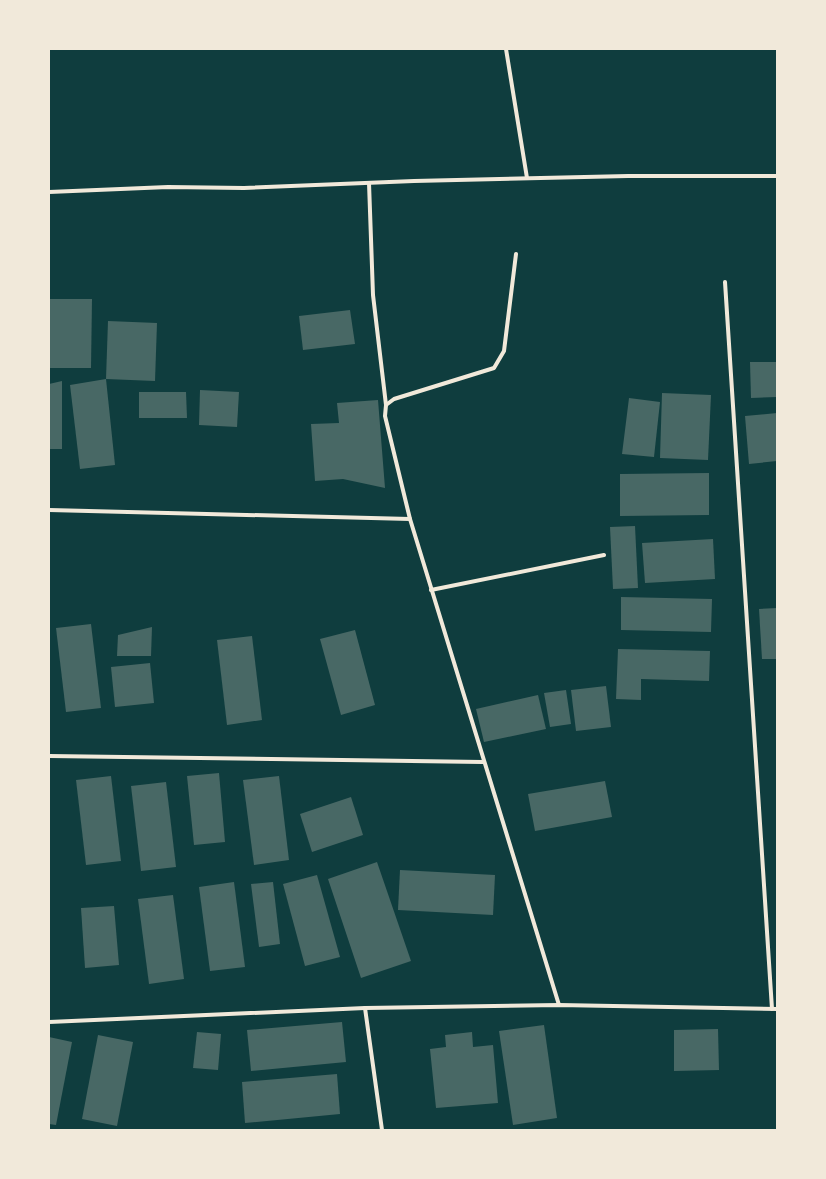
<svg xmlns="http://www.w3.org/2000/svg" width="826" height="1179" font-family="'Golos Text',sans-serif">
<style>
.building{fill:#486865}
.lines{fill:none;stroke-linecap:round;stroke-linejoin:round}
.minor{stroke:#f1e9da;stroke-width:4}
</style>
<rect width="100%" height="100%" fill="#0f3d3e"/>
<g class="building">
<path d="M49,299H92L91,368H49Z"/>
<path d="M350,310L355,344L303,350L299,316Z"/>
<path d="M108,321L157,323L155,381L106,379Z"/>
<path d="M750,362H777V397L751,398Z"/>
<path d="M106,379L115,465L80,469L70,385Z"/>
<path d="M62,381V449H49V384Z"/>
<path d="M200,390L239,392L237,427L199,425Z"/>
<path d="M139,392H186L187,418H139Z"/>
<path d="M662,393L711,395L708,460L660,458Z"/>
<path d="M629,398L660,402L654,457L622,454Z"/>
<path d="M378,400L385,488L343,479L315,481L311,424L339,423L337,403Z"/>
<path d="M777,413V461L749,464L745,416Z"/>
<path d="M709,473V515L620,516V474Z"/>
<path d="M635,526L638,588L613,589L610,527Z"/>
<path d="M713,539L715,579L645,583L642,543Z"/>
<path d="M621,597L712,599L711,632L621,630Z"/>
<path d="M777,608V659H762L759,609Z"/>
<path d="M91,624L101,708L66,712L56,628Z"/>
<path d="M152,627L151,656H117L118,635Z"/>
<path d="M355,630L375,705L341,715L320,639Z"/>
<path d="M252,636L262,720L227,725L217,640Z"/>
<path d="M618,649L710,651L709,681L641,679V700L616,699Z"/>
<path d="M150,663L154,703L115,707L111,667Z"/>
<path d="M606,686L611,727L576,731L571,690Z"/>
<path d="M566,690L571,724L550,727L544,693Z"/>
<path d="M538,695L546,729L484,742L476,709Z"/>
<path d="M219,773L225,842L194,845L187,776Z"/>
<path d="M111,776L121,861L86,865L76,780Z"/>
<path d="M279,776L289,860L254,865L243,780Z"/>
<path d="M605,781L612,817L535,831L528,794Z"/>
<path d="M166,782L176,867L141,871L131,786Z"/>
<path d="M351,797L363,835L312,852L300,814Z"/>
<path d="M377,862L411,961L361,978L328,879Z"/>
<path d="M400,870L495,875L493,915L398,910Z"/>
<path d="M317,875L340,957L305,966L283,884Z"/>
<path d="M234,882L245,967L210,971L199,887Z"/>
<path d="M273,882L280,944L259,947L251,884Z"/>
<path d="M173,895L184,979L149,984L138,899Z"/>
<path d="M114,906L119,965L85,968L81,908Z"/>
<path d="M342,1022L346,1062L251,1071L247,1030Z"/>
<path d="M544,1025L557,1118L513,1125L499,1031Z"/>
<path d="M718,1029L719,1070L674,1071V1030Z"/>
<path d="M197,1032L221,1034L218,1070L193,1068Z"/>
<path d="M472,1032L473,1047L493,1045L498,1103L436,1108L430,1049L446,1047L445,1035Z"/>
<path d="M98,1035L133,1042L117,1126L82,1119Z"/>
<path d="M49,1037L72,1042L56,1125L49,1124Z"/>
<path d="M337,1074L340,1114L245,1123L242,1082Z"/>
</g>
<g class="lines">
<g class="minor">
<path d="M506,49L527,178"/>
<path d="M369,183L373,295L386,405"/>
<path d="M49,192L168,187L244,188L414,181L628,176H777"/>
<path d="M516,254L504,351L494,368L394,399L386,405L385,416L410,519L559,1005"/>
<path d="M725,282L772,1009"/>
<path d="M49,510L410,519"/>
<path d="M431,590L604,555"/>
<path d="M49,756L483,762"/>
<path d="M365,1008L382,1130"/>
<path d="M49,1022L365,1008L559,1005L777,1009"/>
</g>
</g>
<rect width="826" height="1179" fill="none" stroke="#f1e9da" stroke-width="100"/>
</svg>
